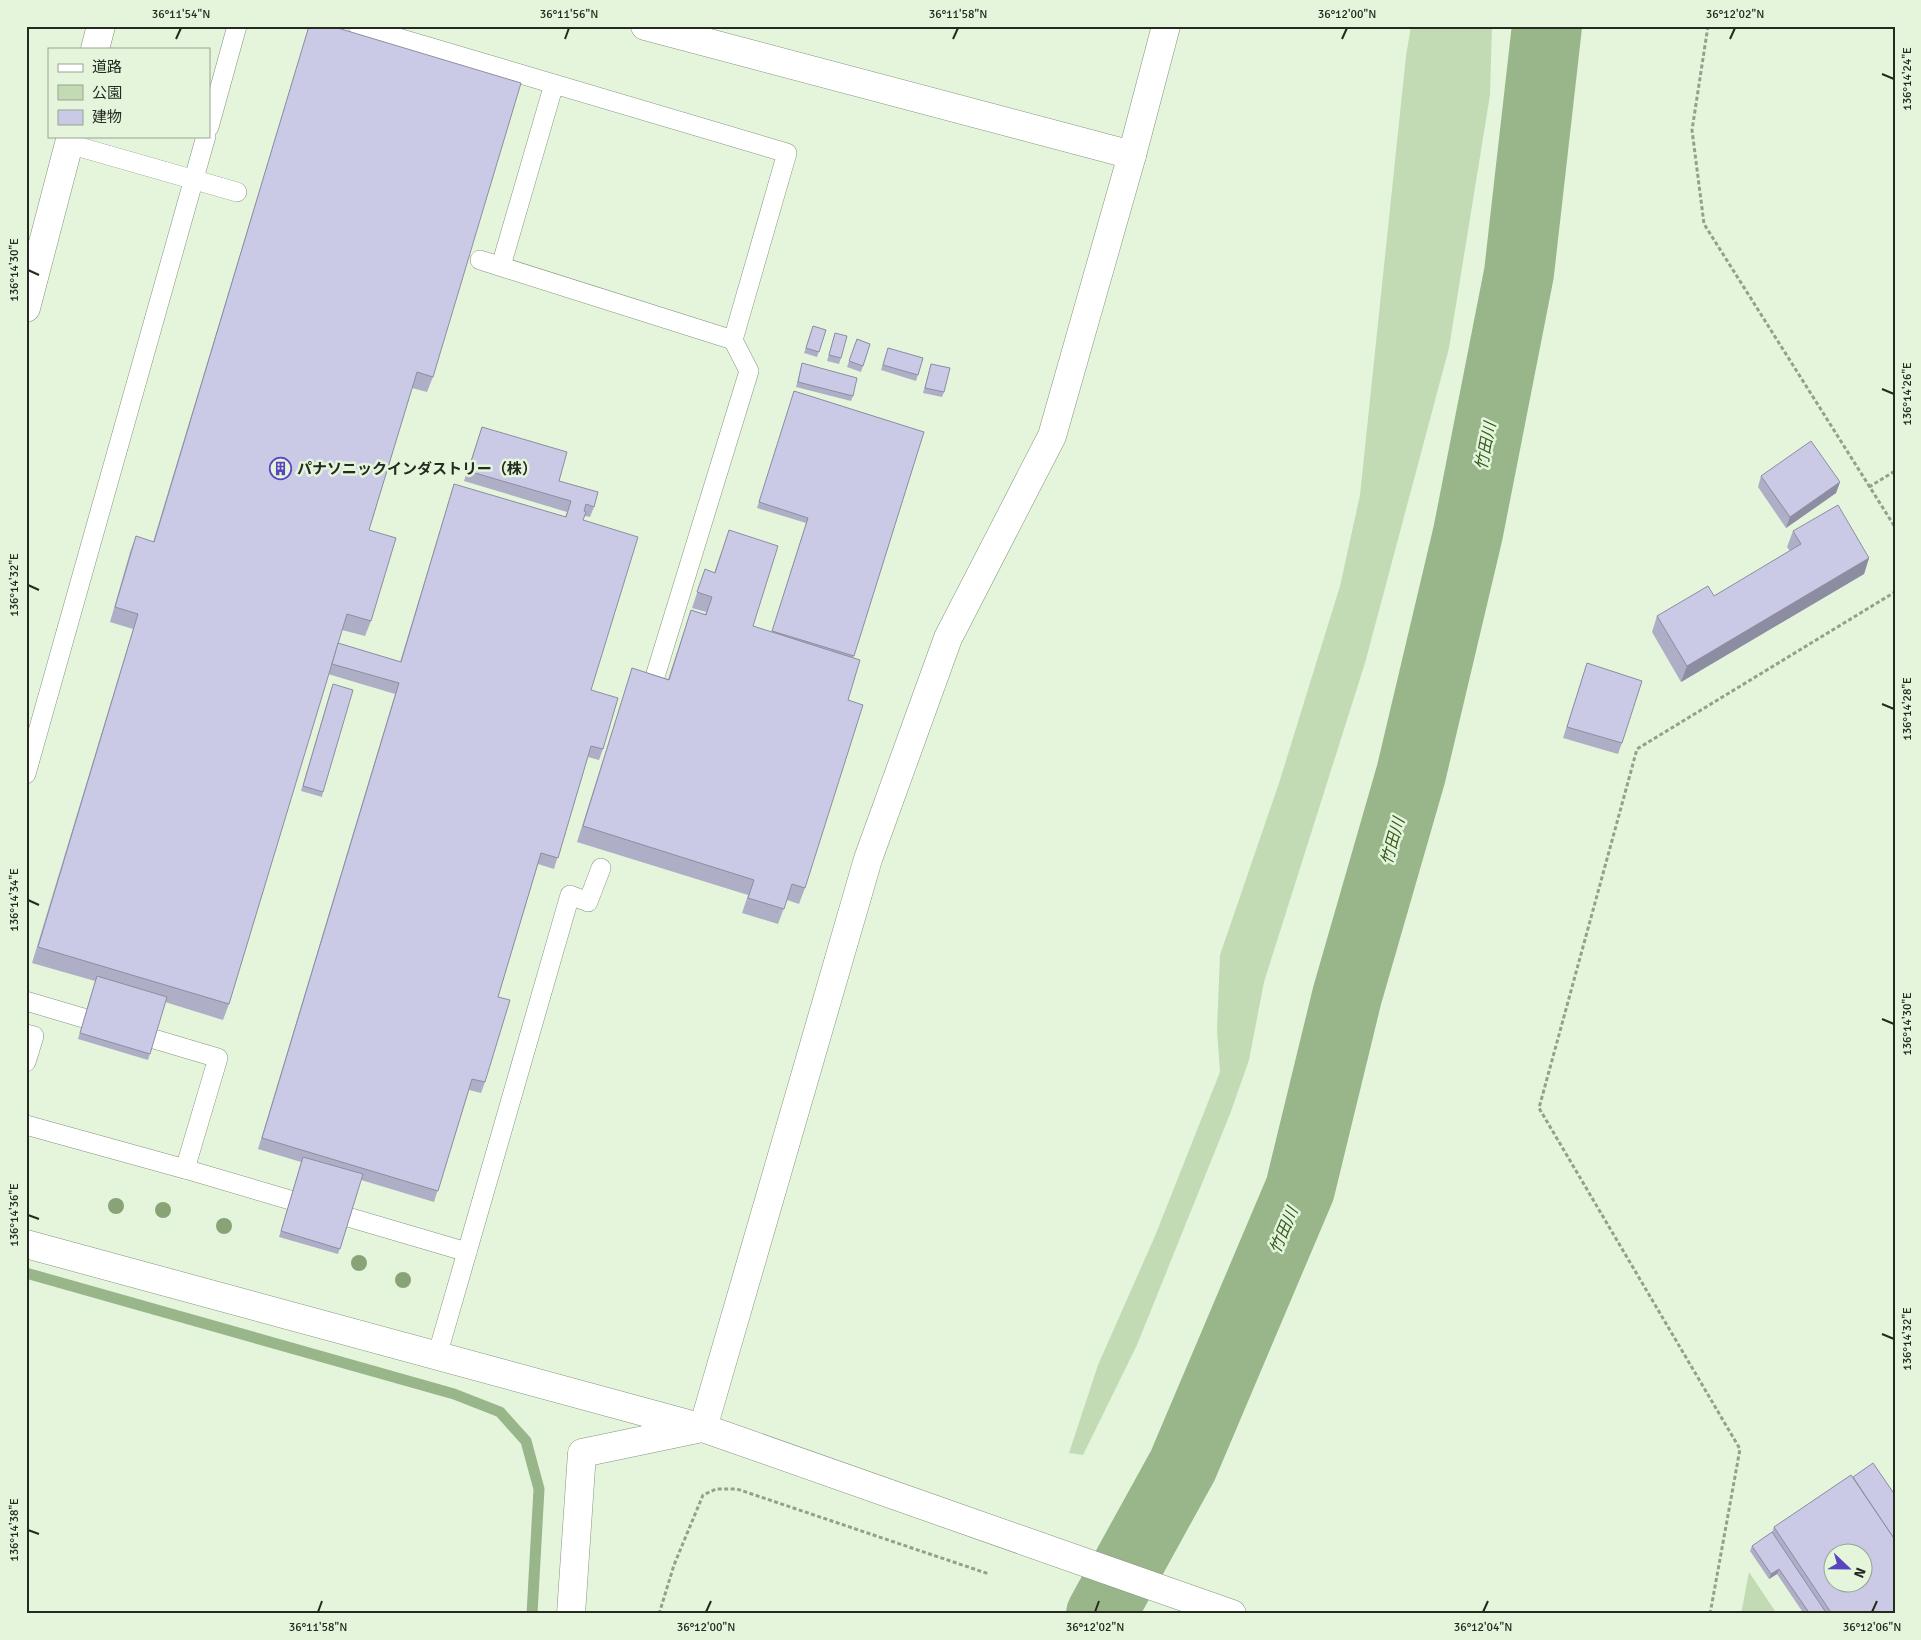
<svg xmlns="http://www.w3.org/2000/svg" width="1921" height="1640" font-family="Signika,'Noto Sans JP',sans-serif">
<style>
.green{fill:#c2dbb5}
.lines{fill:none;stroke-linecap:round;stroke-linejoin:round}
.stream{stroke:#98b689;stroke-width:11}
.river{stroke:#98b689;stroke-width:70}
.service-casing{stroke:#85947d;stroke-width:20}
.minor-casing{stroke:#85947d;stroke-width:29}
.tertiary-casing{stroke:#85947d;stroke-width:29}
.path{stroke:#93a08d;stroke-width:3;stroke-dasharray:4 2.5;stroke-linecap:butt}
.service{stroke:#fff;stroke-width:19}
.minor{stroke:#fff;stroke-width:28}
.tertiary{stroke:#fff;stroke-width:28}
.tree{fill:#88a477}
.wall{fill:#aeaec6}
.shaded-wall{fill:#8d8da1}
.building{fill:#cacae6;stroke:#8d8da1;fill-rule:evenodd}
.ticks{fill:none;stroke:#242a20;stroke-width:2}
.labels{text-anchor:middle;stroke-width:5;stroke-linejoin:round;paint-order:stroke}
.poi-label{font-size:15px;font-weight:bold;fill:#242a20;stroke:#e4f5dc;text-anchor:start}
.water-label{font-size:16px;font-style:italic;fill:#345a1c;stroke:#e4f5dc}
.neatline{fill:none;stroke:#242a20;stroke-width:2}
.ticks-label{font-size:12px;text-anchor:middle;fill:#242a20}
</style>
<rect width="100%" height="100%" fill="#e4f5dc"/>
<g class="green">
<path d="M1411,26H1492L1490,95L1449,348L1365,663L1264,982L1249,1060L1230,1114L1137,1345L1083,1455L1069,1453L1098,1365L1155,1236L1220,1072L1217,1030L1220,955L1280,780L1340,586L1360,495L1406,56Z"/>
<path d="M1749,1572L1777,1614H1741Z"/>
</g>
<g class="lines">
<path class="stream" d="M26,1273L454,1394L500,1412L526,1441L539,1489L532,1614"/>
<path class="river" d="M1101,1614L1183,1465L1300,1189L1347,996L1411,774L1468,533L1519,273L1547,26"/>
<defs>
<g id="service">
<path d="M358,26L787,153L733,340L749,371L654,680"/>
<path d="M209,127L237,26"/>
<path d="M69,144L237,192"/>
<path d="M480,260L733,340"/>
<path d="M501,266L554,84"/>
<path d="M26,774L206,136"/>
<path d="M26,1001L218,1058L185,1169L467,1252"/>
<path d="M26,1034L34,1036L26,1062"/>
<path d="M26,1125L185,1169"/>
<path d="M437,1356L570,895L588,902L601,868"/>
</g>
<g id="minor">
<path d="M645,26L1132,155"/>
<path d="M95,49L101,26"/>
<path d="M26,308L71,136"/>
<path d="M703,1428L868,859L948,638L1052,436L1132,155L1166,26"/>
</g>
<g id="tertiary">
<path d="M26,1244L703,1428L1232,1614"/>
<path d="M571,1614L582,1453L697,1429"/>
</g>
</defs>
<use href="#service" class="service-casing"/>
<use href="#minor" class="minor-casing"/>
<use href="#tertiary" class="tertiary-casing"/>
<g class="path">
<path d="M1708,26L1692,130L1704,224L1895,527"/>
<path d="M1869,487L1895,471"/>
<path d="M659,1614L674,1565L703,1495L716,1489H737L989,1574"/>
<path d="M1710,1614L1740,1449L1539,1108L1637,749L1895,592"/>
</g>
<use href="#service" class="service"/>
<use href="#minor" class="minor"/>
<use href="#tertiary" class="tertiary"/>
</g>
<g class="tree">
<circle cx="116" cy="1206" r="8"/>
<circle cx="163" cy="1210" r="8"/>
<circle cx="224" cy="1226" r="8"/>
<circle cx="359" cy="1263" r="8"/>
<circle cx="403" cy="1280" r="8"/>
</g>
<g class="wall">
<path d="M309,26L433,377L427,392L412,388L369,530L371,621L365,636L342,630L338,643L400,662L454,484L565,517L567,512L464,481L482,427L559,481L594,507L590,517L585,516L583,520L591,690L603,749L599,760L588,757L554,869L538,864L498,997L485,1082L481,1093L469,1090L434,1202L361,1180L338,1254L279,1237L301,1162L258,1149L395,694L328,674L229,1004L223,1020L165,1002L148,1060L78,1039L95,981L32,963L133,629L110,622L130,552L136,536L153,542Z"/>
<path d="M813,326L826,330L817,357L804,353Z"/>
<path d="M835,333L841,358L839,364L827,361Z"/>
<path d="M857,339L870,344L861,372L847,367Z"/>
<path d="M888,348L923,358L916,381L881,370Z"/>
<path d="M802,363L853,396L851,401L796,387Z"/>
<path d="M931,364L944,392L942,397L923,393Z"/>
<path d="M794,391L924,432L853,658L848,700L805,888L799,904L787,900L778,924L742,913L748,895L577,842L627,684L632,668L668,679L691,610L705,614L706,612L692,608L705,569L714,573L729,530L753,626L772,632L806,523L757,508Z"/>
<path d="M1761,476L1840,482L1836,493L1786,528L1758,487Z"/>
<path d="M1793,531L1869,558L1864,574L1681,682L1652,632L1657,616L1714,596L1790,551L1787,547Z"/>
<path d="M1587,663L1622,743L1618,754L1563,738Z"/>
<path d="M331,689L323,792L322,797L301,791Z"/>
<path d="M1853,1477L1895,1614H1804L1777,1574L1769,1579L1750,1551L1752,1546L1772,1532L1774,1527Z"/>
</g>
<g class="shaded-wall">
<path d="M1840,482L1836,493L1786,528L1790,517Z"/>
<path d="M1869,558L1864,574L1681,682L1687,666Z"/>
<path d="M1779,1569L1777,1574L1769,1579L1771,1574Z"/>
</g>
<g class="building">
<path d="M309,26H331L521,83L433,377L417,372L369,530L396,538L371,621L347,614L229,1004L38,947L138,614L115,607L136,536L154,542Z"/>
<path d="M813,326L826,330L819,352L806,348Z"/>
<path d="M835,333L847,336L841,358L829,355Z"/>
<path d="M857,339L870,344L863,366L849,361Z"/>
<path d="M888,348L923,358L918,375L883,365Z"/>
<path d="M802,363L857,378L853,396L798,382Z"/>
<path d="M931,364L950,368L944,392L925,388Z"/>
<path d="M794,391L924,432L854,656L772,631L808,518L759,502Z"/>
<path d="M482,427L567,452L559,481L598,492L594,507L586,504L584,511L586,512L583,520L638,537L591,690L618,698L603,749L591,746L558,858L541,853L498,997L510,1000L485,1082L472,1079L438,1191L262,1138L399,683L332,664L338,643L401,662L454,484L566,517L571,501L468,471Z"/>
<path d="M1811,441L1840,482L1790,517L1761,476Z"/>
<path d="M1838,505L1869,558L1687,666L1657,616L1708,586L1714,596L1801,544L1793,531Z"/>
<path d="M729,530L778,546L753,626L860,660L848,700L863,705L805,888L792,884L784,909L748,898L754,880L583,826L632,668L669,680L691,610L706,615L712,597L697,592L705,569L715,573Z"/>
<path d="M1587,663L1642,681L1622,743L1567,727Z"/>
<path d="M333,684L353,690L323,792L303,786Z"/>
<path d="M97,976L167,997L150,1054L80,1033Z"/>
<path d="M303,1157L363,1174L340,1249L281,1231Z"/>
<path d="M1873,1463L1895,1495V1540L1853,1477Z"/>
<path d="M1851,1475L1895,1540V1614H1832L1774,1527ZM1834,1552H1864V1582H1834Z"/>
<path d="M1772,1532L1827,1614H1810L1779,1569L1771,1574L1752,1546Z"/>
</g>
<path class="ticks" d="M176,39L181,28M565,39L569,28M953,39L958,28M1342,39L1347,28M1730,39L1735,28M1882,74L1894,79M28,270L39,275M1882,389L1894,394M28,585L39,590M1882,704L1894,709M28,900L39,905M1882,1019L1894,1024M28,1215L39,1219M1882,1334L1894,1339M28,1530L39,1534M318,1612L322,1601M706,1612L711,1601M1095,1612L1099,1601M1483,1612L1488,1601M1872,1612L1877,1601"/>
<defs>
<symbol id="building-ring" viewBox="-11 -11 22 22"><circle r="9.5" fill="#e4f5dc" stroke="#5945bd" stroke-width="1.5"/><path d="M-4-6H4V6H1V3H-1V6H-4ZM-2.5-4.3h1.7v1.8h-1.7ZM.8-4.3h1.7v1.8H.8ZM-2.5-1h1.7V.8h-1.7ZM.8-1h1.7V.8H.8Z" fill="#5945bd"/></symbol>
</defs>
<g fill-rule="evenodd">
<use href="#building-ring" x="268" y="456" width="25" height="25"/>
</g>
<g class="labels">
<g class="poi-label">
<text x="297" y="474">パナソニックインダストリー（株）</text>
</g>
<g class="water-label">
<text transform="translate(1485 446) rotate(-79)" y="6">竹田川</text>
<text transform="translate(1392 841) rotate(-74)" y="6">竹田川</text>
<text transform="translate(1283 1230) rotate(-67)" y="6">竹田川</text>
</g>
</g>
<rect width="1921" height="1640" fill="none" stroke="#e4f5dc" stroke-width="55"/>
<rect x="48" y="48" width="162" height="90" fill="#e4f5dc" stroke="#97a491"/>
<rect x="58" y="64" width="25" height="8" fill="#ffffff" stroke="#97a491"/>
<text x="92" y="72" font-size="15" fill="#242a20">道路</text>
<rect x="58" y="85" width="25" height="15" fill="#c2dbb5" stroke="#97a491"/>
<text x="92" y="98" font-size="15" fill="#242a20">公園</text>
<rect x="58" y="110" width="25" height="15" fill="#cacae6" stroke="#97a491"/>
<text x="92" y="122" font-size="15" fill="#242a20">建物</text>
<g transform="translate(1848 1568) rotate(112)"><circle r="24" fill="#e4f5dc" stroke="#97a491"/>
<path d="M0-4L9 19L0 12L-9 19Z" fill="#5945bd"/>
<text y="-8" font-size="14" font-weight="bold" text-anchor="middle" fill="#242a20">N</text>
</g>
<rect x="28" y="28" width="1866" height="1584" class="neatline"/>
<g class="ticks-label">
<text x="181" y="18">36°11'54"N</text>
<text x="569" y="18">36°11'56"N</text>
<text x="958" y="18">36°11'58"N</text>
<text x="1347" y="18">36°12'00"N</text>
<text x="1735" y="18">36°12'02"N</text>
<text transform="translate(1907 79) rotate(-90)" y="4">136°14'24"E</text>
<text transform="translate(14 270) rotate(-90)" y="4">136°14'30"E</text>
<text transform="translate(1907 394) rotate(-90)" y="4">136°14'26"E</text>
<text transform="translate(14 585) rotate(-90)" y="4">136°14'32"E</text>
<text transform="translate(1907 709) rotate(-90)" y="4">136°14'28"E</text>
<text transform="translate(14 900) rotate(-90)" y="4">136°14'34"E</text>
<text transform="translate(1907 1024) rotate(-90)" y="4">136°14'30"E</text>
<text transform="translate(14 1215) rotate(-90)" y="4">136°14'36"E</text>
<text transform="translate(1907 1339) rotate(-90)" y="4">136°14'32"E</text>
<text transform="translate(14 1530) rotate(-90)" y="4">136°14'38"E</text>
<text x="318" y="1631">36°11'58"N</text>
<text x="706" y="1631">36°12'00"N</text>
<text x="1095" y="1631">36°12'02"N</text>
<text x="1483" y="1631">36°12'04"N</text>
<text x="1872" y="1631">36°12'06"N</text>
</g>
</svg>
